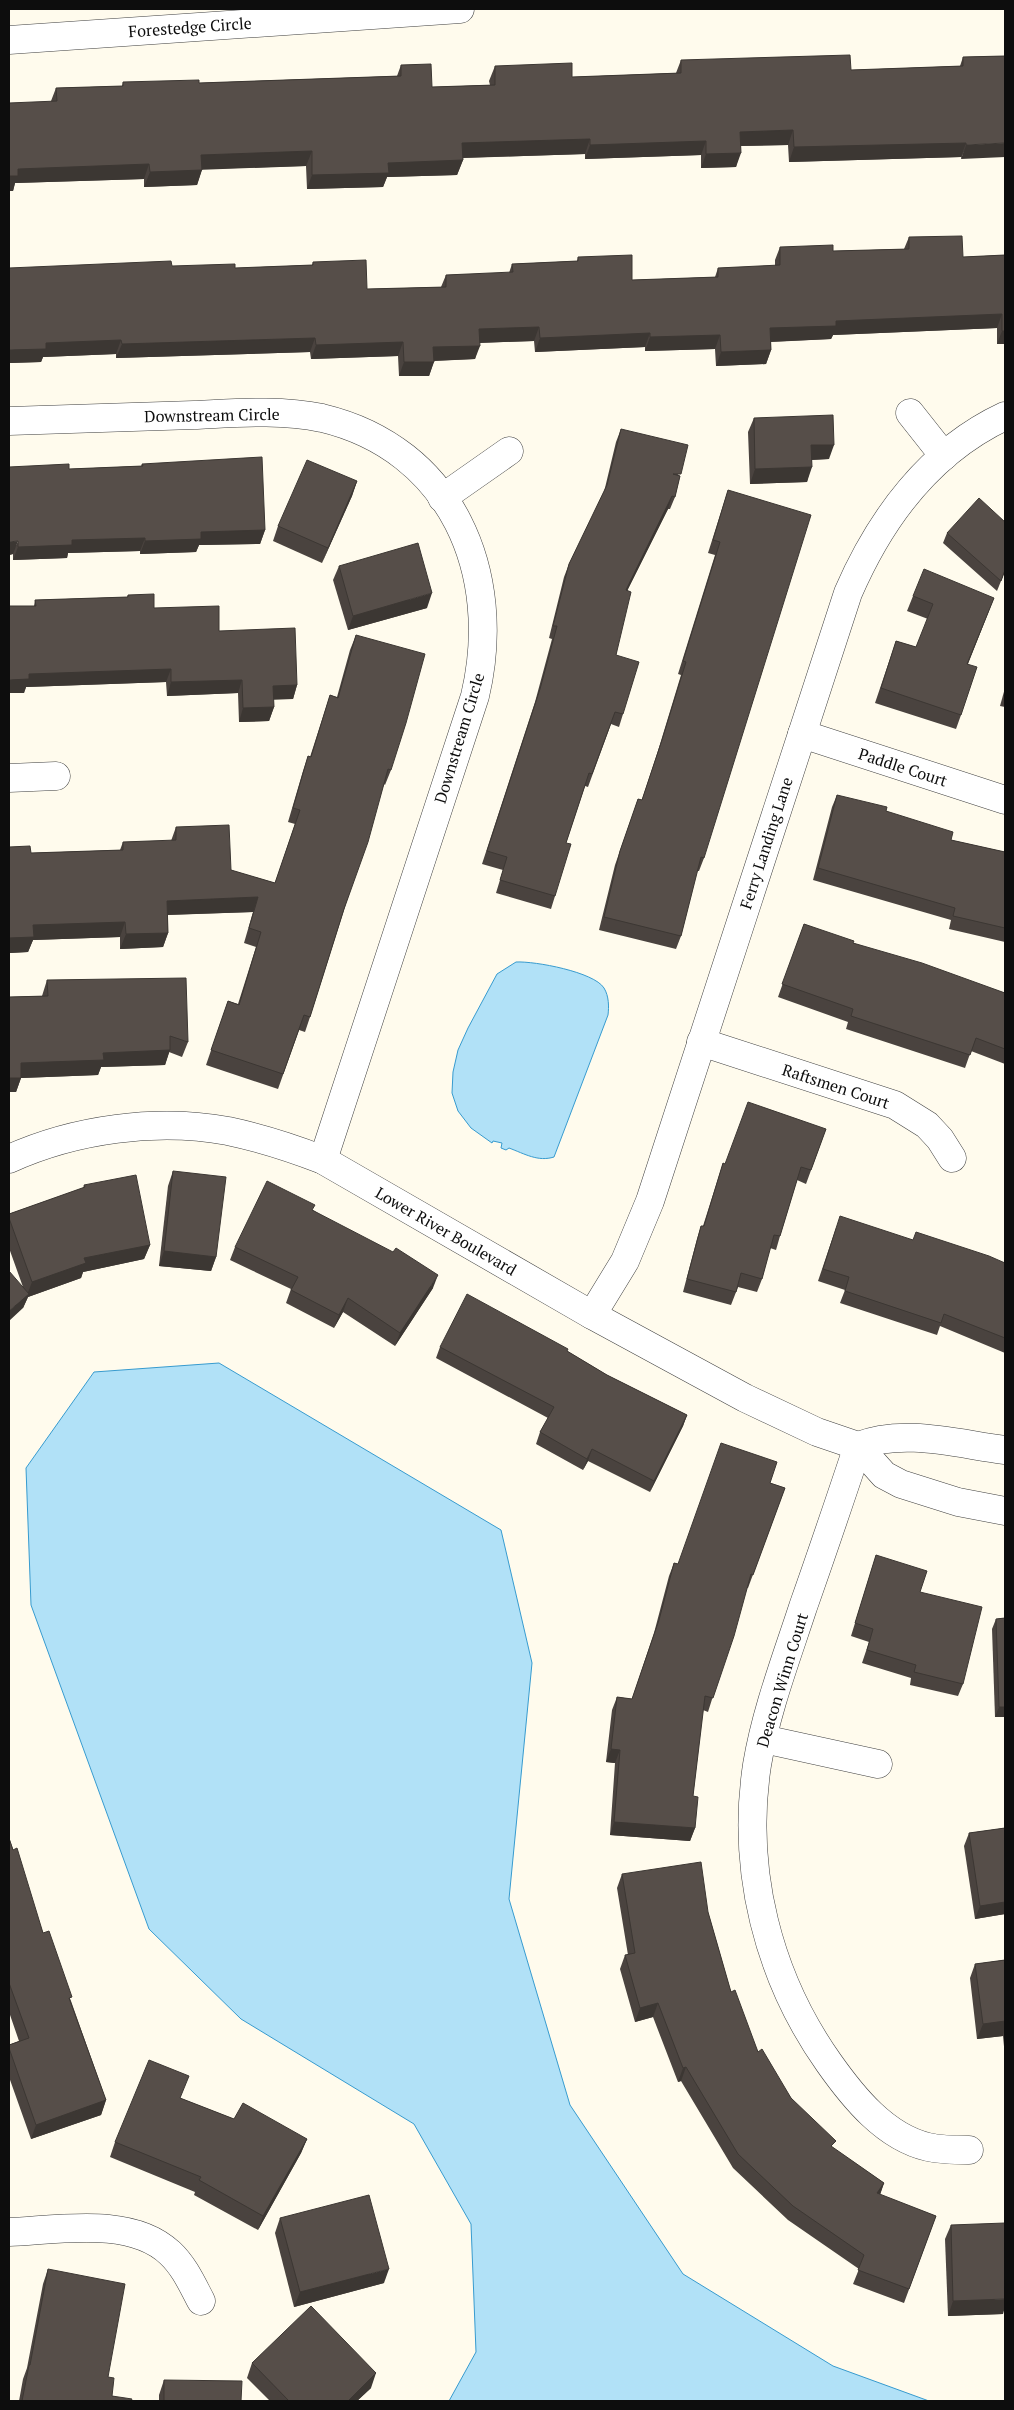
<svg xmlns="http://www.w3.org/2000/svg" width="1014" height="2410" font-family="'PT Serif',serif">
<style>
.water{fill:#b1e1f7;stroke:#379bcf}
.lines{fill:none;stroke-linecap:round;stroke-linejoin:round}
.minor-casing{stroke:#404040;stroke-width:29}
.minor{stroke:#fff;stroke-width:28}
.wall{fill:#4a433f}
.shaded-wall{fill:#3c3733}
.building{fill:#564e49;stroke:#3c3733}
.labels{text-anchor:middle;stroke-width:5;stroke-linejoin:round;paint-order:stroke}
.street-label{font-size:16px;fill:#0d0d0d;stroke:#fff}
</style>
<rect width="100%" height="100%" fill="#fffbed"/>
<g class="water">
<path d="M516,962C535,961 594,972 604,988C609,996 609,1007 608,1015L554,1157C538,1162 525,1154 509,1148L506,1150L501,1148L502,1143L493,1141L492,1143L471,1128L458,1111L452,1093L453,1072L458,1050L468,1028L497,974Z"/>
<path d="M219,1363L501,1530L532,1663L509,1899L570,2105L683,2274L833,2366L929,2401H449L476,2352L471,2224L414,2124L241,2019L149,1929L31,1605L26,1468L94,1372Z"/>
</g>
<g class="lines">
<defs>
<g id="minor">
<path d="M9,40L460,9"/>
<path d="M910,413L944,456"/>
<path d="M9,421C70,419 132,417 194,415C236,413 280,409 322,418C452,449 504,573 475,696L323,1160"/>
<path d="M442,498L509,451"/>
<path d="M802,734L1005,800"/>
<path d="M9,778L56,776"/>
<path d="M701,1042L895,1105L927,1125L940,1139L952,1158"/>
<path d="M9,1159C75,1129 157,1118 228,1131C261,1138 292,1148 323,1160L592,1315L745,1398L817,1432L858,1446L884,1475L901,1484L958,1502L1005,1511"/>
<path d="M592,1315L625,1261L650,1201L848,593C880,519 930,451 1005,416"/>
<path d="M858,1446C840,1500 822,1553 803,1607C786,1659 766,1711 757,1765C741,1870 768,1977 829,2063C853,2097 885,2137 928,2147C941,2150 955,2150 969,2150"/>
<path d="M858,1446C904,1428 957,1444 1005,1450"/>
<path d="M763,1739L878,1764"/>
<path d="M9,2232C58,2230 131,2216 170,2253C184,2266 192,2284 201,2301"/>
</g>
</defs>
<use href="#minor" class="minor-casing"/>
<use href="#minor" class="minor"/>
</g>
<g class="wall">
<path d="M1005,56L961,159V157L789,162L788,145L741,146L736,167L701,168V155L585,159V154L463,158V160L457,175L387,177L383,187L307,189L306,166L202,169L197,185L144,187V179L15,183L13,191H9L51,101L56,88L122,86L123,82L199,83L397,76L401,65L432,87L490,85L489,81L495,66L572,77L676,73L681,60L851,70L960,66L963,57Z"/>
<path d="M909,237L963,257L1005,255V344H997V328L833,335L831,339L771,342V350L766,364L716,366L715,349L645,351V347L535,352L534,341L479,343L475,359L434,361L429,376H399L398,356L311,359L310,352L116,358V354L43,357L41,362L9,363L172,266L235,268L312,265L313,262L367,289L441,287L446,275L509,273L512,264L577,261L578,257L632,280L715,277L718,268L775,266V260L780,247L833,251L904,249Z"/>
<path d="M754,418L829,459L812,460L807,482L750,484L748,432Z"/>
<path d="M621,429L680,476L675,497L670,509H668L627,591L616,655L623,714L619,727L611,724L588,787L585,786L566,843L555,896L551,909L496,893L503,870L482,864L535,702L552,639L549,638L564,577L569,564L604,492L616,442Z"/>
<path d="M142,464L265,530L260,544L199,545L196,552L140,554V551L68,553L67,558L13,560V554L9,555L69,469L141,466Z"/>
<path d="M357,481L352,496L322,563L273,541L278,526Z"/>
<path d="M728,490L704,858L699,871H697L681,936L676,949L599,930L615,865L638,799L642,800L657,754L681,675L678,674L715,555L708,553Z"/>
<path d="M947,533L1005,571L997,591L943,543Z"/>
<path d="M339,566L427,608L348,630L333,580Z"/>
<path d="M128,595L154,608L219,631L297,685L293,699H273L274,707L269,721L239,722L238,693L167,696L166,682L26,687L24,693L34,606L35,600L127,597Z"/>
<path d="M913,596L994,598L968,664L961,715L956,729L875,703L896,641L916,647L928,619L907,611Z"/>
<path d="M356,635L391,770L385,785L384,784L310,1017L305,1032L299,1030L278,1089L206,1065L228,1001L238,1004L256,947L244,943L253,912L168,915V933L163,947L120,949V937L33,940L28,952L9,953V847L31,853L120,850L123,842L171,841L176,827L231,870L275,883L295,824L288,822L303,771L308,756L310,757L330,695L337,697L350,650Z"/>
<path d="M1005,688V707L1000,706Z"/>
<path d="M837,795L886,811L951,840L1005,852V942L949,929L951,920L813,880L832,807Z"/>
<path d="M804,924L853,943L1005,993V1064L971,1051L965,1068L846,1029L848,1022L778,997Z"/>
<path d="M47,980L188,1042L182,1057L169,1052L165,1065L101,1067L98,1075L21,1078L16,1092H9V997L42,996Z"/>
<path d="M826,1129L806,1184L797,1180L780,1236L776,1250L770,1248L762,1279L757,1292L738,1287L731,1305L683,1292L697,1239L701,1226H703L723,1163L725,1164Z"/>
<path d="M173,1171L216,1257L211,1271L159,1266L168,1186Z"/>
<path d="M84,1185L150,1245L144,1259L83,1272L81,1278L28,1297L23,1308V1287L9,1248V1214L83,1188Z"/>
<path d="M313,1210L433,1288L395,1346L343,1312L334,1328L286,1303L291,1289L230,1260L235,1247Z"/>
<path d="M836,1228L913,1240L1005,1263V1353L940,1326L937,1335L840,1303L845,1290L818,1281Z"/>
<path d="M440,1347L567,1351L607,1375L687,1415L683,1426L650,1492L588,1461L583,1470L536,1444L540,1432L548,1418L436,1358Z"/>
<path d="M770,1483L785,1488L748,1588H747L708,1712L703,1710L693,1796L695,1828L690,1841L610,1835L615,1763L606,1762L612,1710L617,1697L632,1699L654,1633L669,1576L674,1563L678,1564Z"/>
<path d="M876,1555L920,1592L963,1684L958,1696L910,1685L911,1678L862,1663L869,1642L851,1636Z"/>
<path d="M1005,1618V1717H995L992,1629L996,1619Z"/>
<path d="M1005,1828V1914L975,1919L964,1846L969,1833Z"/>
<path d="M9,1838L43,1933L71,2001L106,2100L101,2115L31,2139L9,2077V2045L19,2041L9,2012Z"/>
<path d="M622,1874L708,1912L731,1992L758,2052L791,2098L833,2148L884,2183L880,2195L936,2216L904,2303L853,2284L859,2269L788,2220L733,2168L681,2081L678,2082L653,2017L635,2022L620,1969L625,1955H628L617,1888Z"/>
<path d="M1005,1960V2057L1003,2036L977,2039L970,1978L975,1964Z"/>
<path d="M180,2098L234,2119L307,2139L301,2153L258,2230L194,2195L195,2192L110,2157L115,2142Z"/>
<path d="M280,2218L384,2283L294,2307L275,2233Z"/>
<path d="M951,2225L1003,2314L948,2316L945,2239Z"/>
<path d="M48,2269L108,2377L112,2396L131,2401H19L23,2379L27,2368L43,2284Z"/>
<path d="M252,2363L371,2388L357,2401H270L247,2378Z"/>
<path d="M164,2380L241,2401H159V2395Z"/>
</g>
<g class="shaded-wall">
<path d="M793,130L788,145L735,146L740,132Z"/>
<path d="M590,139L585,154L457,158L462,143Z"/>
<path d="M706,141L701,155L585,159L590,145Z"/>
<path d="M966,143L961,157L789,162L794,147Z"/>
<path d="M1005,143V157L961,159L966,145Z"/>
<path d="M312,151L306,166L196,170L201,155Z"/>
<path d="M741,153L736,167L701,168L706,154Z"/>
<path d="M463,160L457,175L387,177L383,187L307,189L312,175L388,163Z"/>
<path d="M149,164L144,179L15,183L13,191H9V176L18,169Z"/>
<path d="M202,170L197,185L144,187L150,172Z"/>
<path d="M1002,314L997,328L833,335L831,339L765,342L770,328L836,321Z"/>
<path d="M539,327L534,341L474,343L479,329Z"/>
<path d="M1002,331H1005V344H997Z"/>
<path d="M650,333L645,347L535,352L540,338Z"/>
<path d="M720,335L715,349L645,351L650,337Z"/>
<path d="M315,338L310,352L116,358L122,344Z"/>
<path d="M121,340L116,354L43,357L41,362L9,363V350L46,343Z"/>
<path d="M403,342L398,356L311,359L316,345Z"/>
<path d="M480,346L475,359L428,361L433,347Z"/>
<path d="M771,350L766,364L716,366L721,352Z"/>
<path d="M404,362H434L429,376H399Z"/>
<path d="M811,445H834L829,459L806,460Z"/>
<path d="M812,467L807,482L750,484L755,469Z"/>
<path d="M357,481L352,496L322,563L328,548Z"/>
<path d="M672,496L668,509L621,603L626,590Z"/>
<path d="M265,530L260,544L199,545L196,552L140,554L145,541L201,532Z"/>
<path d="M145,538L140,551L68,553L67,558L13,560L18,547L72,540Z"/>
<path d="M18,541L13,554L9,555V542Z"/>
<path d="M432,593L427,608L348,630L353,616Z"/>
<path d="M994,598L962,678L967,664Z"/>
<path d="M171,669L166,682L26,687L24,693H9V680L29,674Z"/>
<path d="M242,680L238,693L167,696L171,682Z"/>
<path d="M297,685L293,699L268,700L273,686Z"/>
<path d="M274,707L269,721L239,722L243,708Z"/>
<path d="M258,897L253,912L162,915L167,901Z"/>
<path d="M125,922L120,937L33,940L28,952L9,953V938L33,925Z"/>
<path d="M168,933L163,947L120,949L126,934Z"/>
<path d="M170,1050L165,1065L101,1067L98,1075L21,1078L16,1092H9V1078L21,1063L103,1053Z"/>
<path d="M150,1245L144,1259L83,1272L81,1278L28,1297L23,1308L9,1321V1311L27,1295L32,1282L84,1258Z"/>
<path d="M164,1251L216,1257L211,1271L159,1266Z"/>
<path d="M438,1275L433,1288L395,1346L400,1333Z"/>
<path d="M348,1298L343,1312L334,1328L339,1315Z"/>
<path d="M687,1415L683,1426L650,1492L654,1481Z"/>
<path d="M592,1449L588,1461L583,1470L587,1459Z"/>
<path d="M999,1707H1005V1717H995Z"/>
<path d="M611,1749L620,1750L615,1763L606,1762Z"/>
<path d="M614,1822L695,1828L690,1841L610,1835Z"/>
<path d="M1005,1902V1914L975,1919L980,1906Z"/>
<path d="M658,2003L653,2017L635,2022L640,2008Z"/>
<path d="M1005,2021V2028L1003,2036L977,2039L983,2024Z"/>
<path d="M686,2067L681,2081L678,2082L683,2068Z"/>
<path d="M106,2100L101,2115L31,2139L36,2125Z"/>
<path d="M307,2139L301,2153L258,2230L263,2216Z"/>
<path d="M884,2183L879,2197L877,2193Z"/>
<path d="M389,2269L384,2283L294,2307L300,2292Z"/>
<path d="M1005,2299V2307L1003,2314L948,2316L953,2301Z"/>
<path d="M376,2373L371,2388L357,2401H348Z"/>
</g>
<g class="building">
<path d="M850,55L851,70L963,66V57L1005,56V143L966,145V143L794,147L793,130L740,132L741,153L706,154V141L590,145V139L462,143L463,160L388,163L389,173L312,175V151L201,155L202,170L150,172L149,164L18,169V176H9V103L57,101L56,88L123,86V82L199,80V83L401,76V65L431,64L432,87L495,85V66L572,63V77L681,73V60Z"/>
<path d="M962,236L963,257L1005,255V331H1002V314L836,321V326L770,328L771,350L721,352L720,335L650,337V333L540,338L539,327L479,329L480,346L433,347L434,362H404L403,342L316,345L315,338L122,344L121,340L46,343V349L9,350V268L171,261L172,266L235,264V268L313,265V262L366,260L367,289L446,287V275L513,272L512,264L578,261V257L632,255V280L718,277V268L780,265V247L833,245V251L909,249V237Z"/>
<path d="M833,415L834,445H811L812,467L755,469L754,418Z"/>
<path d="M621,429L688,445L681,474H673L680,476L675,497L672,496L626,590L631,592L616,655L639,662L623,714L615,712L592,774L589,773L566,843L571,844L555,896L500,880L507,857L487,851L540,689L557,626H553L569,564L607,485Z"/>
<path d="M262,457L265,530L201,532V539L145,541V538L72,540V545L18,547V541L9,542V467L69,464V469L143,466L142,464Z"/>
<path d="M307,460L357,481L328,548L278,526Z"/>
<path d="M728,490L811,515L704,858L701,857L681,936L604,917L620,851L638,799L642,800L662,740L686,662L683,661L720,542L713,540Z"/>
<path d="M979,498L1005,522V570L1001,581L947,533Z"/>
<path d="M418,543L432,593L353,616L339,566Z"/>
<path d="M924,569L994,598L967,664L977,667L961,715L881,688L896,641L916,647L933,604L913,596Z"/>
<path d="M154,594V608L219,606V631L295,628L297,685L273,686L274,707L243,708L242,680L171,682V669L29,674V679L9,680V606H36L35,600L128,597V595Z"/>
<path d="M356,635L425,654L406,723L391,770L388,769L368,842L344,909L310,1017L304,1015L283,1074L211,1050L228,1001L239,1005L261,932L249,928L258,897L167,901L168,933L126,934L125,922L33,925L34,937L9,938V847L30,846L31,853L123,850V842L176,840V827L229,825L231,870L275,883L300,810L293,808L308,756L311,757L330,695L338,698Z"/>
<path d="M837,795L887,807L886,811L953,832L951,840L1005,852V928L953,916L955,908L818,868Z"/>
<path d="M804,924L854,941L853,943L922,963L1005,993V1049L976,1038L970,1055L851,1016L853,1009L782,984Z"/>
<path d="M186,978L188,1042L170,1036V1050L103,1053L104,1060L21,1063V1078H9V997L48,996L47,980Z"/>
<path d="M748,1102L826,1129L811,1170L801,1167L780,1236L774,1235L762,1279L741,1273L736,1292L687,1279L701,1226H704L723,1163L725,1164Z"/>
<path d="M173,1171L226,1177L216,1257L164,1251Z"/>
<path d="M136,1175L150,1245L84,1258L86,1263L32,1282L9,1218V1214L85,1187L84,1185Z"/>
<path d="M267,1181L315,1205L312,1210L393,1252L396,1248L438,1275L400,1333L348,1298L339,1315L291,1290L298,1277L235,1247Z"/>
<path d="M840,1216L913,1240L916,1232L989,1256L1005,1263V1338L944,1314L941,1323L845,1291L849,1277L823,1269Z"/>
<path d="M9,1271L29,1294L9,1311Z"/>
<path d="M467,1294L568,1349L567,1351L607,1375L687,1415L654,1481L592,1449L587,1459L540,1432L554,1407L440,1347Z"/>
<path d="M721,1443L777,1462L770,1483L785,1488L753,1575L751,1574L734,1636L713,1698L705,1696L693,1796L698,1797L695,1828L614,1822L620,1750L611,1749L617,1697L632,1699L659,1620L674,1563L678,1564Z"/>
<path d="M876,1555L927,1571L920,1592L982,1607L963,1684L914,1672L916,1665L867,1650L873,1629L855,1623Z"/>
<path d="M1005,1618V1707H999L996,1619Z"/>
<path d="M1005,1828V1902L980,1906L969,1833Z"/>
<path d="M9,1838L13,1850L17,1848L43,1933L49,1931L72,1997L69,1998L106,2100L36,2125L9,2048V2045L29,2038L9,1983Z"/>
<path d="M701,1862L708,1912L731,1992L735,1990L758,2052L762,2049L791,2098L836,2141L831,2146L884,2183L877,2193L936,2216L909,2289L858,2270L864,2255L793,2206L738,2154L686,2067L683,2068L658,2003L640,2008L625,1955L635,1953L622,1874Z"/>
<path d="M1005,1960V2021L983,2024L975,1964Z"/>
<path d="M149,2060L189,2076L180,2098L234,2119L243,2103L307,2139L263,2216L199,2180L201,2177L115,2142Z"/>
<path d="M369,2195L389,2269L300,2292L280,2218Z"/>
<path d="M1005,2223V2299L953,2301L951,2225Z"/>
<path d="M48,2269L125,2284L108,2377L114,2378L112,2396L132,2399L131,2401H22L29,2365H30Z"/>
<path d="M311,2306L376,2373L348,2401H289L252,2363Z"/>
<path d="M164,2380L242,2381L241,2401H164Z"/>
</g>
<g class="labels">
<g class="street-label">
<text transform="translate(190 27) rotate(-4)" y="6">Forestedge Circle</text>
<text transform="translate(212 415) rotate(-1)" y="6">Downstream Circle</text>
<text transform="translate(459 738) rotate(-73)" y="6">Downstream Circle</text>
<text transform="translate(903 767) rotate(18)" y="6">Paddle Court</text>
<text transform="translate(766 843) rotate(-72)" y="6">Ferry Landing Lane</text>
<text transform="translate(836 1086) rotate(18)" y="6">Raftsmen Court</text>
<text transform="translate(446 1231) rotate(30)" y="6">Lower River Boulevard</text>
<text transform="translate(782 1680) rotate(-73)" y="6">Deacon Winn Court</text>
</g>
</g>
<rect width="1014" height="2410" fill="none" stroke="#0d0d0d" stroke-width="20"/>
</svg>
